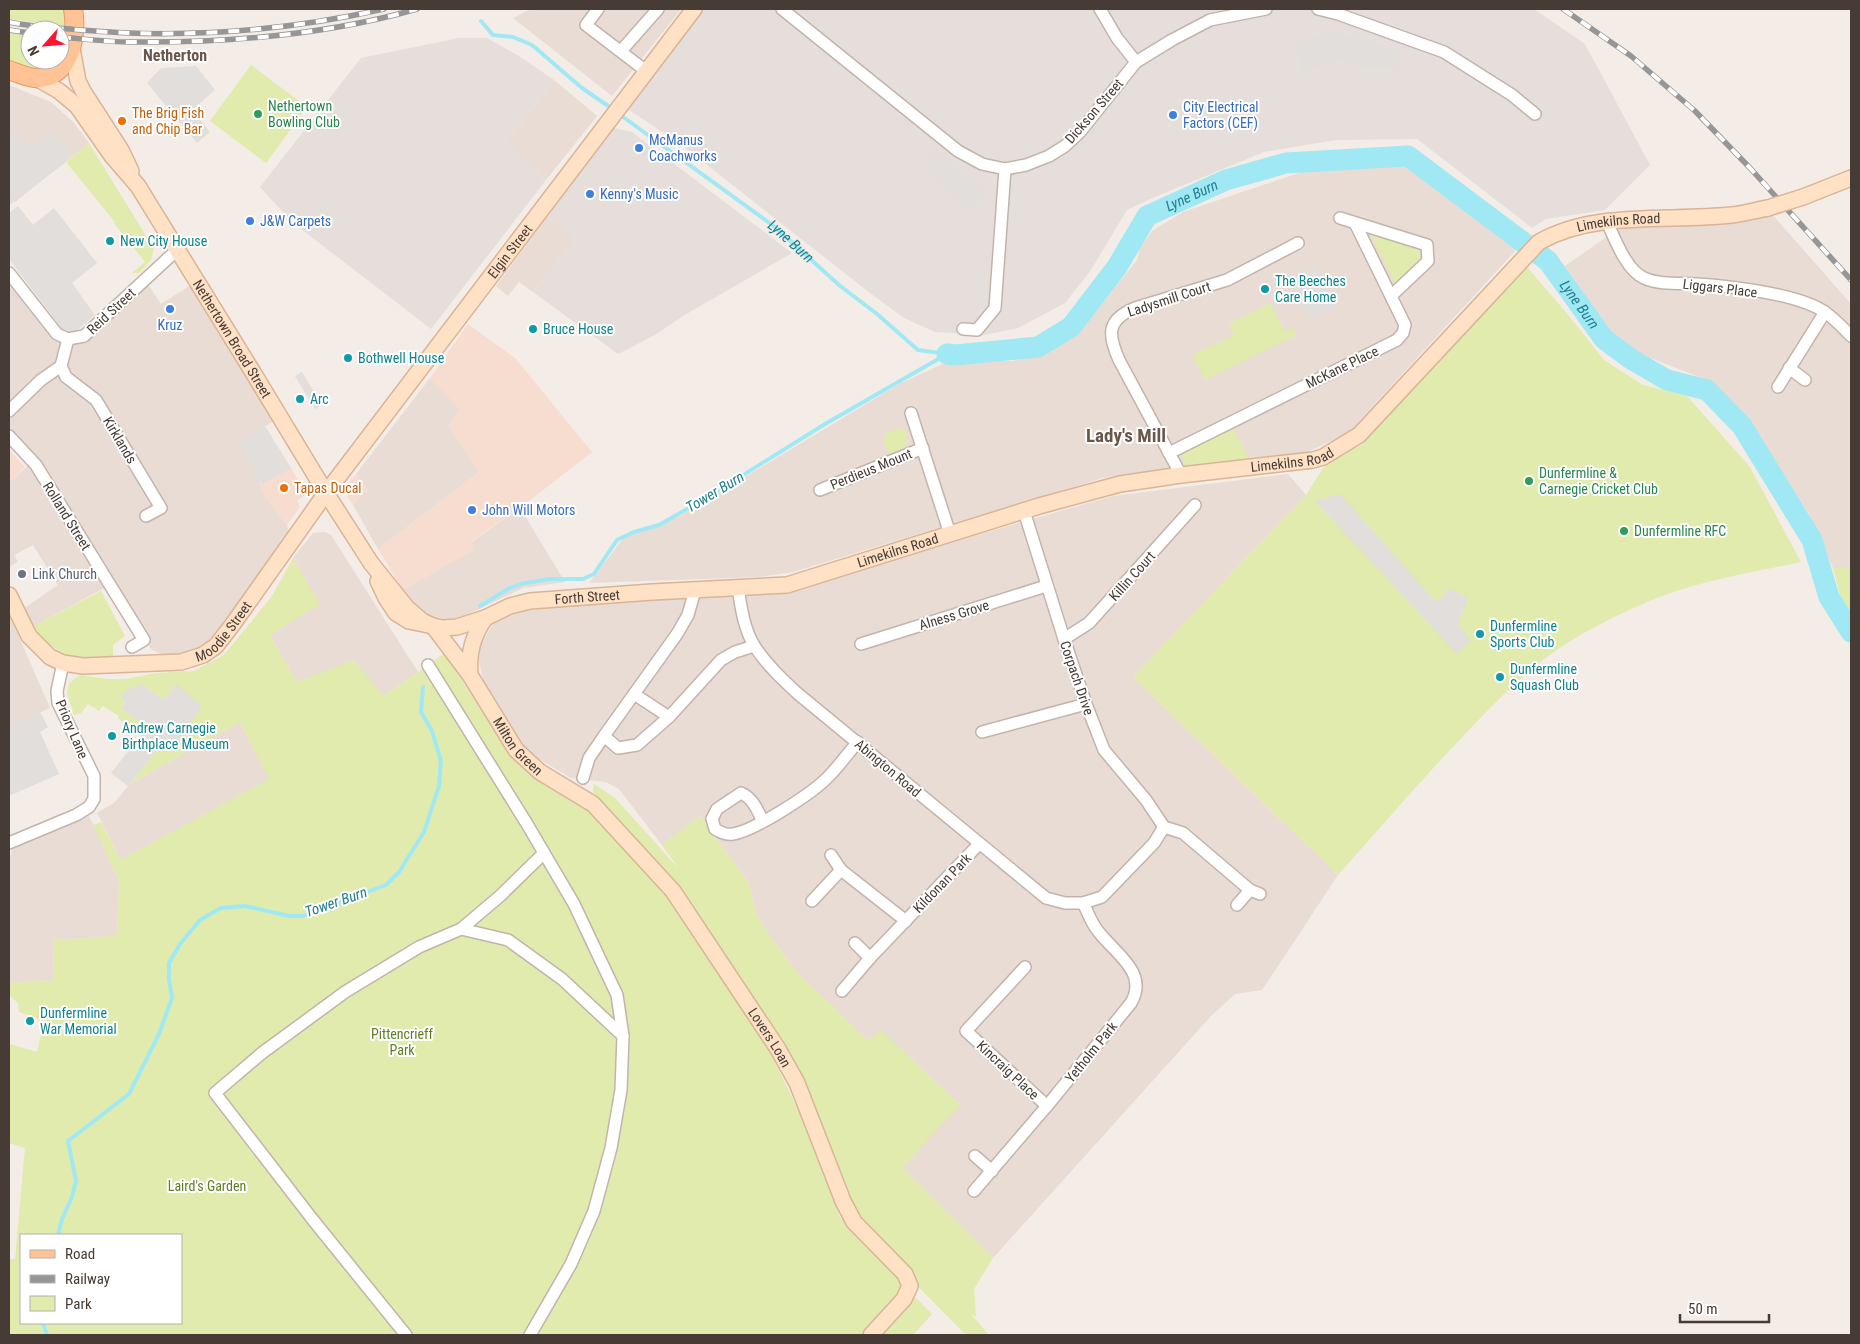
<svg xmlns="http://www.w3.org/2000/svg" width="1860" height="1344" font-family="'Roboto Condensed',sans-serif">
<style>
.residential{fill:#e8dcd4}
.commercial{fill:#f7dcd0}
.industrial{fill:#e6dedb}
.green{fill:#e0ebad;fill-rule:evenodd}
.parking{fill:#e2dedc}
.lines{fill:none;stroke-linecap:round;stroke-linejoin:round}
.stream{stroke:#a0e9f4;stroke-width:4}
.river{stroke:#a0e9f4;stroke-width:21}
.street-casing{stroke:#c3b4ab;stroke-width:14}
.secondary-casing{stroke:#dab496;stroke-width:18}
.primary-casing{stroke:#ea995f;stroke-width:20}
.street{stroke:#fff;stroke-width:11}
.secondary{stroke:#ffe1c6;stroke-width:15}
.primary{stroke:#ffc395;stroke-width:18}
.rail-casing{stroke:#969696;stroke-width:5.5}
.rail{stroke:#fff;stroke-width:4;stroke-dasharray:11;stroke-linecap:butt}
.secondary-bridge-casing{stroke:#dab496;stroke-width:18;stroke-linecap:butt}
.secondary-bridge{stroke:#ffe1c6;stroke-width:15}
.leisure-dot{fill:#2e9e5b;stroke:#fff;stroke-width:2}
.shop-dot{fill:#3f7fe0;stroke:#fff;stroke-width:2}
.food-dot{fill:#e8710a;stroke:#fff;stroke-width:2}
.culture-dot{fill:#0f9aa8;stroke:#fff;stroke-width:2}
.worship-dot{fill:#6b7280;stroke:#fff;stroke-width:2}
.labels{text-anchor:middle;stroke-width:4;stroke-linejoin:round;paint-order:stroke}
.leisure-label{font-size:14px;fill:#27864d;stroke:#fff;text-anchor:start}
.shop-label{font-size:14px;fill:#366cbe;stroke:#fff;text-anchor:start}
.street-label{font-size:14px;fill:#473b35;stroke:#fff}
.food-label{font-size:14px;fill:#c56008;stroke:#fff;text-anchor:start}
.culture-label{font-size:14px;fill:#0d838f;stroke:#fff;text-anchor:start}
.worship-label{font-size:14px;fill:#5b616d;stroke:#fff;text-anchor:start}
.park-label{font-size:14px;fill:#5f7d25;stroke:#fff}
.water-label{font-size:15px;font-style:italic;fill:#22808f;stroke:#fff}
.quarter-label{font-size:16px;font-weight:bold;fill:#6b564c;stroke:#fff}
.district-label{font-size:19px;font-weight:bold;fill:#6b564c;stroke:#fff}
</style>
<rect width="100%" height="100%" fill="#f4ece6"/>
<g class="residential">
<path d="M531,9H681L612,96L513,18Z"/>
<path d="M554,80L597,116L546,180L505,144Z"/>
<path d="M9,85L51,102L74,123L89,143L15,202L14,201L9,206Z"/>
<path d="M1335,163L1411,167L1517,249L1348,433L1307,452L1103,478L793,572L758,577L589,583L626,535L680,516L901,383L945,363L971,361H1013L1077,335L1137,260L1140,248L1152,231L1183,212L1299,173L1313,165Z"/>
<path d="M1771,213L1851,304V568H1833L1808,512L1747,423L1712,382L1620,346L1565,266L1605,238L1625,227Z"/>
<path d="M547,217L576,239L533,292L519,282L508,296L496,286Z"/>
<path d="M9,273L57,334L85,336L145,280L161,304L197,281L280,417L239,443L259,476L262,493L287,525L291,543L233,624L181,662L152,650L110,585L32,627L23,609L58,585L33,545L16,554L15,557L18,562L9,567V483L32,462L9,436Z"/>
<path d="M430,378L460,409L449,426L479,472L378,549L353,505L367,490L356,474Z"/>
<path d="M1288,474L1306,495L1133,677L1338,875L1262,990L1235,994L1211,1016L993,1258L901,1168L960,1104L868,1041L796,971L764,928L755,911L749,883L700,816L662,845L619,789L606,782L571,778L525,751L484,683L477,653L493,623L521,612L557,606L793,591L977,535L1113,496Z"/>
<path d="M520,508L565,582L523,588L462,617L444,619L426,614L412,602L403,590L473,550L470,543Z"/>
<path d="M325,532L331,535L418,672L384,696L307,678L297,682L270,635L319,604L293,558L313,533Z"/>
<path d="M9,614L50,708L9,726Z"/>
<path d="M240,722L270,780L121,860L97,813L114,803L130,784Z"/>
<path d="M89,816L119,880L117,936L54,940L53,980L10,983L9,860L13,848Z"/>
</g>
<g class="commercial">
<path d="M468,324L515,358L592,452L520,508L470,542L474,550L403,590L378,549L479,472L449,426L460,409L430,378Z"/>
<path d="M9,450L25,467L9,483Z"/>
<path d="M288,468H291L306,494L297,501L300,507L287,525L262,493L259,476L264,484Z"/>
<path d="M356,474L367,490L353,505L343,490Z"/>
</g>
<g class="industrial">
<path d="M703,9H1534L1585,44L1650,165L1605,210L1546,219L1532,228L1417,139L1336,140L1264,152L1150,199L1127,210L1091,270L1065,303L1018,328L984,335L935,332L904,318L870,293L679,143L626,108Z"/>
<path d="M459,38H487L519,56L554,80L505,144L546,180L431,329L292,222L260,187L361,58Z"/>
<path d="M610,127L632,132L792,253L683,316L655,335L618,354L533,292L576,239L547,217Z"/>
</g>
<g class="green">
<path d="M9,9H65L68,27L9,19Z"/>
<path d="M9,32L30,35V60H59C44,78 29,68 9,63Z"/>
<path d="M251,65L307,107L266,163L210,121Z"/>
<path d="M89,143L154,249L151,260L139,273H132L145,262L114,223L115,222L66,162Z"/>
<path d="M1369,231L1420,247L1421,258L1395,283Z"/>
<path d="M1526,266L1569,316L1604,360L1643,385L1687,396L1750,467L1801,562C1750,573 1696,581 1647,602C1615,616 1580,633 1551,654C1519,677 1492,706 1465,734C1421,780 1380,828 1338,875L1133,677L1306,495L1327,462L1362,445Z"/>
<path d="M1270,303L1285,331L1293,328L1297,335L1205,380L1192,355L1234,335L1229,324Z"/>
<path d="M1232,425L1249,459L1187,467L1180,452Z"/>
<path d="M900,427L908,434C908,448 901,451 890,455L883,440L887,433Z"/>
<path d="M293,558L320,604L270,635L297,682L354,660L384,696L445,653L509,754L545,786L583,805L667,893L772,1056L799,1112L840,1217L901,1279L902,1286L899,1294L860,1335H9V1259H15L25,1148L9,1143L10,1044L37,1052L44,1021L19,1012L18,1003L10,996V983L53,980L54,940L117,936L119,880L93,825L101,822L121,860L269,779L240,722L130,784L163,743L164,700L140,683L135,690L122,698L126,701L121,707L144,725L137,733L118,718L119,716L103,706L99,711L88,704L81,713L74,715L67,693L69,684L74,679L81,675L107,679H126L156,673L194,671L224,655L272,596ZM21,1235H181V1323H21Z"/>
<path d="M1833,568H1851V614L1842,602Z"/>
<path d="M101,591L125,636L113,645V657C76,664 56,654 32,627Z"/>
<path d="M594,784L615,798L679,869L662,845L700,816L749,883L755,911L764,928L796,971L868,1041L881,1030L960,1105L902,1168L993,1258L974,1289L976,1317L970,1313L989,1335H966L854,1222L812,1101L783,1046L679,884L593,792Z"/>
<path d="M914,1296L932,1314L913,1335H878Z"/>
</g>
<g class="parking">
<path d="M1328,31L1397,49L1402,65L1374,70L1341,60L1302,71L1295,48Z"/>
<path d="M196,66L215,90L192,110L210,132L197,143L147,83L161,68Z"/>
<path d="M9,132L38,147L45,132L71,148L66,162L14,201L9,195Z"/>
<path d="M936,153L985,194L973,209L924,168Z"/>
<path d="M18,206L33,225L54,208L97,263L72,283L95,315L74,333L62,329L9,259V213Z"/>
<path d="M1315,265L1337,305L1310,319L1289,279Z"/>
<path d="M302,372L322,405L315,409L295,376Z"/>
<path d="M265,426L291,468L263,484L238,443Z"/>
<path d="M1340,494L1436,602L1450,588L1468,599L1458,624L1471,640L1457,654L1315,501Z"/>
<path d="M140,683L164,700L176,684L202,706L178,740L163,743L128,786L111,773L147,728L121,708L126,701L121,698L130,686L135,690Z"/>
<path d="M40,712L48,727L40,732L59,774L9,796V726Z"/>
</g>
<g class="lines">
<g class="stream">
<path d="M481,21L493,35L513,37L532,45L582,88L614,110"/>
<path id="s1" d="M619,114L775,227L839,285L877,314L918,350L947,354"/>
<path d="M480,606L508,589L521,584L549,579H583L594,574L617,540L634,532L659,525L703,500L825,424L947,354"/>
<path d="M58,1235L62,1219L72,1197L76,1181L68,1141L129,1094L159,1034L172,998L169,979V963L180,944L200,920L221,908L245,906L289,916H303L386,885L399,872L424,832L439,786L441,761L432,731L421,712L423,687"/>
<path d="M43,1323L47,1335"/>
</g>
<path class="river" id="s2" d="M947,354L955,355L1038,347L1071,327L1117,267L1147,216L1226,180L1286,163L1408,156L1548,261L1604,339L1631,359L1667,380L1707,390L1742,426L1812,540L1829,597L1851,632"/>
<defs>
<g id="street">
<path d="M598,9L586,25L646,71"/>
<path d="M782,9L958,151L982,164L1005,169L1026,165L1049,156L1065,146L1080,132L1136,62L1172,40L1210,20L1266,9"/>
<path d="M1100,9L1117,38L1136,62"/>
<path d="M1318,9L1338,14L1444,52L1512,95L1535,114"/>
<path d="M621,51L658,9"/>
<path d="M1340,218L1427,245L1428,261L1391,296"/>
<path d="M1607,222C1615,239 1626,270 1644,278C1659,285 1681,283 1697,284C1729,286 1801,294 1826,313C1835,319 1843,328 1851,336"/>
<path d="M9,273L57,334L68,339"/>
<path d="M963,329L977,330L995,308L1005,169"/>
<path d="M61,366L66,377L96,400L161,508L146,516"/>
<path d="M1789,368L1805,380"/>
<path d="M1778,387L1825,312"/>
<path d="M9,411L41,380L61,366L68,339L84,336L178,249"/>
<path d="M911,413L950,534"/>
<path d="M9,436L36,465L144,640L132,647"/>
<path d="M1169,453L1397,340L1403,333L1405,325L1355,223"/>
<path d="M1181,475L1119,360C1108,335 1106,320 1135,308L1227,280L1298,243"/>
<path d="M820,490L923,448"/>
<path d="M738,588C741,607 744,630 755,647C767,665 782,679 797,693L1046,898L1065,903H1083L1102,897L1154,843L1164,827L1146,800L1104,750L1086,704L1064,639L1024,511"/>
<path d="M1064,639L1089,623L1195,505"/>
<path d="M861,644L1046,586"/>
<path d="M428,665L527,824L574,904L617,995L623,1036L621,1090L611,1148L594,1211L571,1264L530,1335"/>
<path d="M634,694L669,717"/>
<path d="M982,732L1086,704"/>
<path d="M604,736L677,634L688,615L695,590"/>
<path d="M583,778L589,758L604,736L618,748L637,745L669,717L721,660L735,652L754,646"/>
<path d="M763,822C758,811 753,798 741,793L717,809L712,819L715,829C722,833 726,835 733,834C754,831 809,795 825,780C837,769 847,754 858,742"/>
<path d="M1164,827L1183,833L1250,890L1260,894"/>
<path d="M9,843L76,815L89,807L94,799V776L58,703L57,691L63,663"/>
<path d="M831,855L841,870L906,921"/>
<path d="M812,901L841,870"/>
<path d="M1237,905L1250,890"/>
<path d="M461,929L508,940L562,979L623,1036"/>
<path d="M855,943L870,958"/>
<path d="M1025,967L966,1031L1047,1106"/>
<path d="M842,991L870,958L979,844"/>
<path d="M975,1156L992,1171"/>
<path d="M974,1191L1047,1106L1131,1003C1149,972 1115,954 1098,931C1091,923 1088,912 1083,903"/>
<path d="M406,1335L313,1220L215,1093L262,1053L345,992L419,947L461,929L500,896L544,853"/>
</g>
<g id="secondary">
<path d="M72,49L78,81L83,91L121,150L131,171"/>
<path id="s3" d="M36,78L59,91L77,106L112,156L138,186L254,374L326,493L371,563L407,608L422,621L433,626L470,675L516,750L540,772L593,804L673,891L778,1049L797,1083L843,1201L854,1222L905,1274L910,1286L904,1299L871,1335"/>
<path d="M1803,197L1851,178"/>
<path id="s4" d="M378,581L386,598L396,613L409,621L443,628L457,627L485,618L510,606L530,601L652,592L787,585L1039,506L1120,484L1181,475L1313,460L1323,457L1359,435L1539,242C1596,210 1668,222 1731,215C1743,214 1756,210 1768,208"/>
<path id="s5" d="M9,595L29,636L50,657L63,663L83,666L181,662L203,655L216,646L233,624L326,493L694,9"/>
<path d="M470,675C468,653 473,636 485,618"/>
</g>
<path id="primary" d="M9,70C17,73 26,77 35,78C70,81 78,34 73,9"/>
</defs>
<use href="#street" class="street-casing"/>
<use href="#secondary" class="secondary-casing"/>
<use href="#primary" class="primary-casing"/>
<use href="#street" class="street"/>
<use href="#secondary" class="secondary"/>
<use href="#primary" class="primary"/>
<defs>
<g id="rail">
<path d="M1563,9L1631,56L1695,111L1750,168L1851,280"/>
<path d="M9,22C32,27 57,28 81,30C182,39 285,31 384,9"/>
<path d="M9,30L30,33"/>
<path d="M60,37C84,39 108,42 132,42C227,43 326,35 417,9"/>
</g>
</defs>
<use href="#rail" class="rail-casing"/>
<use href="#rail" class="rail"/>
<defs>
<path id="secondary-bridge" d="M1768,208L1803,197"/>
</defs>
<use href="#secondary-bridge" class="secondary-bridge-casing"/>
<use href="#secondary-bridge" class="secondary-bridge"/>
</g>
<g class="leisure-dot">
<circle cx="258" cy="114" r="5"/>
<circle cx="1529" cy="481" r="5"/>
<circle cx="1624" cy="531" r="5"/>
</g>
<g class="shop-dot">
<circle cx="1173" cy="115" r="5"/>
<circle cx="639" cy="148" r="5"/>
<circle cx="590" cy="194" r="5"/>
<circle cx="250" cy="221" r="5"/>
<circle cx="170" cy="309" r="5"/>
<circle cx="472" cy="510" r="5"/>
</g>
<g class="food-dot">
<circle cx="122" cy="121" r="5"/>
<circle cx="284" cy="488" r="5"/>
</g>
<g class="culture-dot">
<circle cx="110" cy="241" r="5"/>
<circle cx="1265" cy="289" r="5"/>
<circle cx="533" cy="329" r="5"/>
<circle cx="348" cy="358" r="5"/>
<circle cx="300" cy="399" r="5"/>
<circle cx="1480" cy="634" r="5"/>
<circle cx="1500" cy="677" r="5"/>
<circle cx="112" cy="736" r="5"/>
<circle cx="30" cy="1021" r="5"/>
</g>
<circle class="worship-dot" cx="22" cy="574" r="5"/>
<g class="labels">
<g class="leisure-label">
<text x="268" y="111">Nethertown<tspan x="268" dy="16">Bowling Club</tspan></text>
<text x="1539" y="478">Dunfermline &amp;<tspan x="1539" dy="16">Carnegie Cricket Club</tspan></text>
<text x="1634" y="536">Dunfermline RFC</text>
</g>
<g class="shop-label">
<text x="1183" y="112">City Electrical<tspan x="1183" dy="16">Factors (CEF)</tspan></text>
<text x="649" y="145">McManus<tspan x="649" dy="16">Coachworks</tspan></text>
<text x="600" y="199">Kenny's Music</text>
<text x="260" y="226">J&amp;W Carpets</text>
<text x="170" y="330" text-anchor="middle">Kruz</text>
<text x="482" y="515">John Will Motors</text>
</g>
<g class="street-label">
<text transform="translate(1094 111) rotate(-49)" y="5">Dickson Street</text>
<text dy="5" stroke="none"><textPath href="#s4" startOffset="1378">Limekilns Road</textPath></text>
<text dy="5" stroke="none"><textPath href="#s5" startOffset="739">Elgin Street</textPath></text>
<text transform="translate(1720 288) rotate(7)" y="5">Liggars Place</text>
<text transform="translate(1169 299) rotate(-18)" y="5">Ladysmill Court</text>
<text transform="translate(111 311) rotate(-43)" y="5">Reid Street</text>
<text dy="5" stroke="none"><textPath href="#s3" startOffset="330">Nethertown Broad Street</textPath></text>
<text transform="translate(1342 367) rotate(-26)" y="5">McKane Place</text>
<text transform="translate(120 440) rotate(59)" y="5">Kirklands</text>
<text dy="5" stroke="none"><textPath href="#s4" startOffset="958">Limekilns Road</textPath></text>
<text transform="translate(871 469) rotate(-22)" y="5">Perdieus Mount</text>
<text transform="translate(67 516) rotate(58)" y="5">Rolland Street</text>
<text dy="5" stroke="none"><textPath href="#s4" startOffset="552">Limekilns Road</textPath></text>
<text transform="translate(1132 576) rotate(-48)" y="5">Killin Court</text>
<text dy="5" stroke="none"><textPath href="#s4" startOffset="236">Forth Street</textPath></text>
<text transform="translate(954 615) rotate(-17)" y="5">Alness Grove</text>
<text dy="5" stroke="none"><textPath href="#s5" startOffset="262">Moodie Street</textPath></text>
<text transform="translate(1077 678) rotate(71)" y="5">Corpach Drive</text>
<text transform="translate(72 729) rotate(67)" y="5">Priory Lane</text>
<text dy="5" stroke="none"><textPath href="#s3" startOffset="831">Milton Green</textPath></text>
<text transform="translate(888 768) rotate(40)" y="5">Abington Road</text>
<text transform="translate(942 883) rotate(-46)" y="5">Kildonan Park</text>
<text dy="5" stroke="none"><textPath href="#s3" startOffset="1221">Lovers Loan</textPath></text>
<text transform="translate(1091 1052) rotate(-51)" y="5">Yetholm Park</text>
<text transform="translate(1008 1070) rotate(43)" y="5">Kincraig Place</text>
</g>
<g class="food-label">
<text x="132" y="118">The Brig Fish<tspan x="132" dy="16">and Chip Bar</tspan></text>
<text x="294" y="493">Tapas Ducal</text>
</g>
<g class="culture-label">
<text x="120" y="246">New City House</text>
<text x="1275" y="286">The Beeches<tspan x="1275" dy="16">Care Home</tspan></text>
<text x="543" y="334">Bruce House</text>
<text x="358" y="363">Bothwell House</text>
<text x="310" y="404">Arc</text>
<text x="1490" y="631">Dunfermline<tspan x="1490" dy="16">Sports Club</tspan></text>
<text x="1510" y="674">Dunfermline<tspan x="1510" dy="16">Squash Club</tspan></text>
<text x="122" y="733">Andrew Carnegie<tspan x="122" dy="16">Birthplace Museum</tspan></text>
<text x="40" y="1018">Dunfermline<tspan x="40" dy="16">War Memorial</tspan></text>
</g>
<g class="worship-label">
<text x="32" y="579">Link Church</text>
</g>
<g class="park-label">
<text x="402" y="1039">Pittencrieff<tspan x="402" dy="16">Park</tspan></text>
<text x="207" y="1191">Laird's Garden</text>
</g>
<g class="water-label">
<text dy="5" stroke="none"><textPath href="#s2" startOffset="314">Lyne Burn</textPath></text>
<text dy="5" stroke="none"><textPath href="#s1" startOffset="214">Lyne Burn</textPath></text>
<text dy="5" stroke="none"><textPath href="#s2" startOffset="765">Lyne Burn</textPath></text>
<text transform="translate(715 492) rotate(-31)" y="5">Tower Burn</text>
<text transform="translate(336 902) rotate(-19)" y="5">Tower Burn</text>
</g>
<g class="quarter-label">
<text x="175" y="61">Netherton</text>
</g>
<g class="district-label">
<text x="1126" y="442">Lady's Mill</text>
</g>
</g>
<rect width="1860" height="1344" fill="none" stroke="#473b35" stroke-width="20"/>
<rect x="20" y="1234" width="162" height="90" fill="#ffffff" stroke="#b5b1ae"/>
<rect x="30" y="1250" width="25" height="8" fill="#ffc395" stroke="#b5b1ae"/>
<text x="65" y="1259" font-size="15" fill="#473b35">Road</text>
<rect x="30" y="1275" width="25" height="8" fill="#969696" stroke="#b5b1ae"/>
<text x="65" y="1284" font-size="15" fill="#473b35">Railway</text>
<rect x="30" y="1296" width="25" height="15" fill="#e0ebad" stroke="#b5b1ae"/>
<text x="65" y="1309" font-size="15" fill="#473b35">Park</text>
<g transform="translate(45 45) rotate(243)"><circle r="24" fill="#ffffff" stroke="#b5b1ae"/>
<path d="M0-4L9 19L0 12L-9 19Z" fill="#ff1331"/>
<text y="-8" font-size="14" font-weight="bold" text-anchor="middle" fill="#473b35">N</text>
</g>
<path d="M1680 1314v8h89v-8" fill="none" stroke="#473b35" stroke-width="2.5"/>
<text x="1688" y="1314" font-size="15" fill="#473b35" stroke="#ffffff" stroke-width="4" paint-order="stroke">50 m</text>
</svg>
